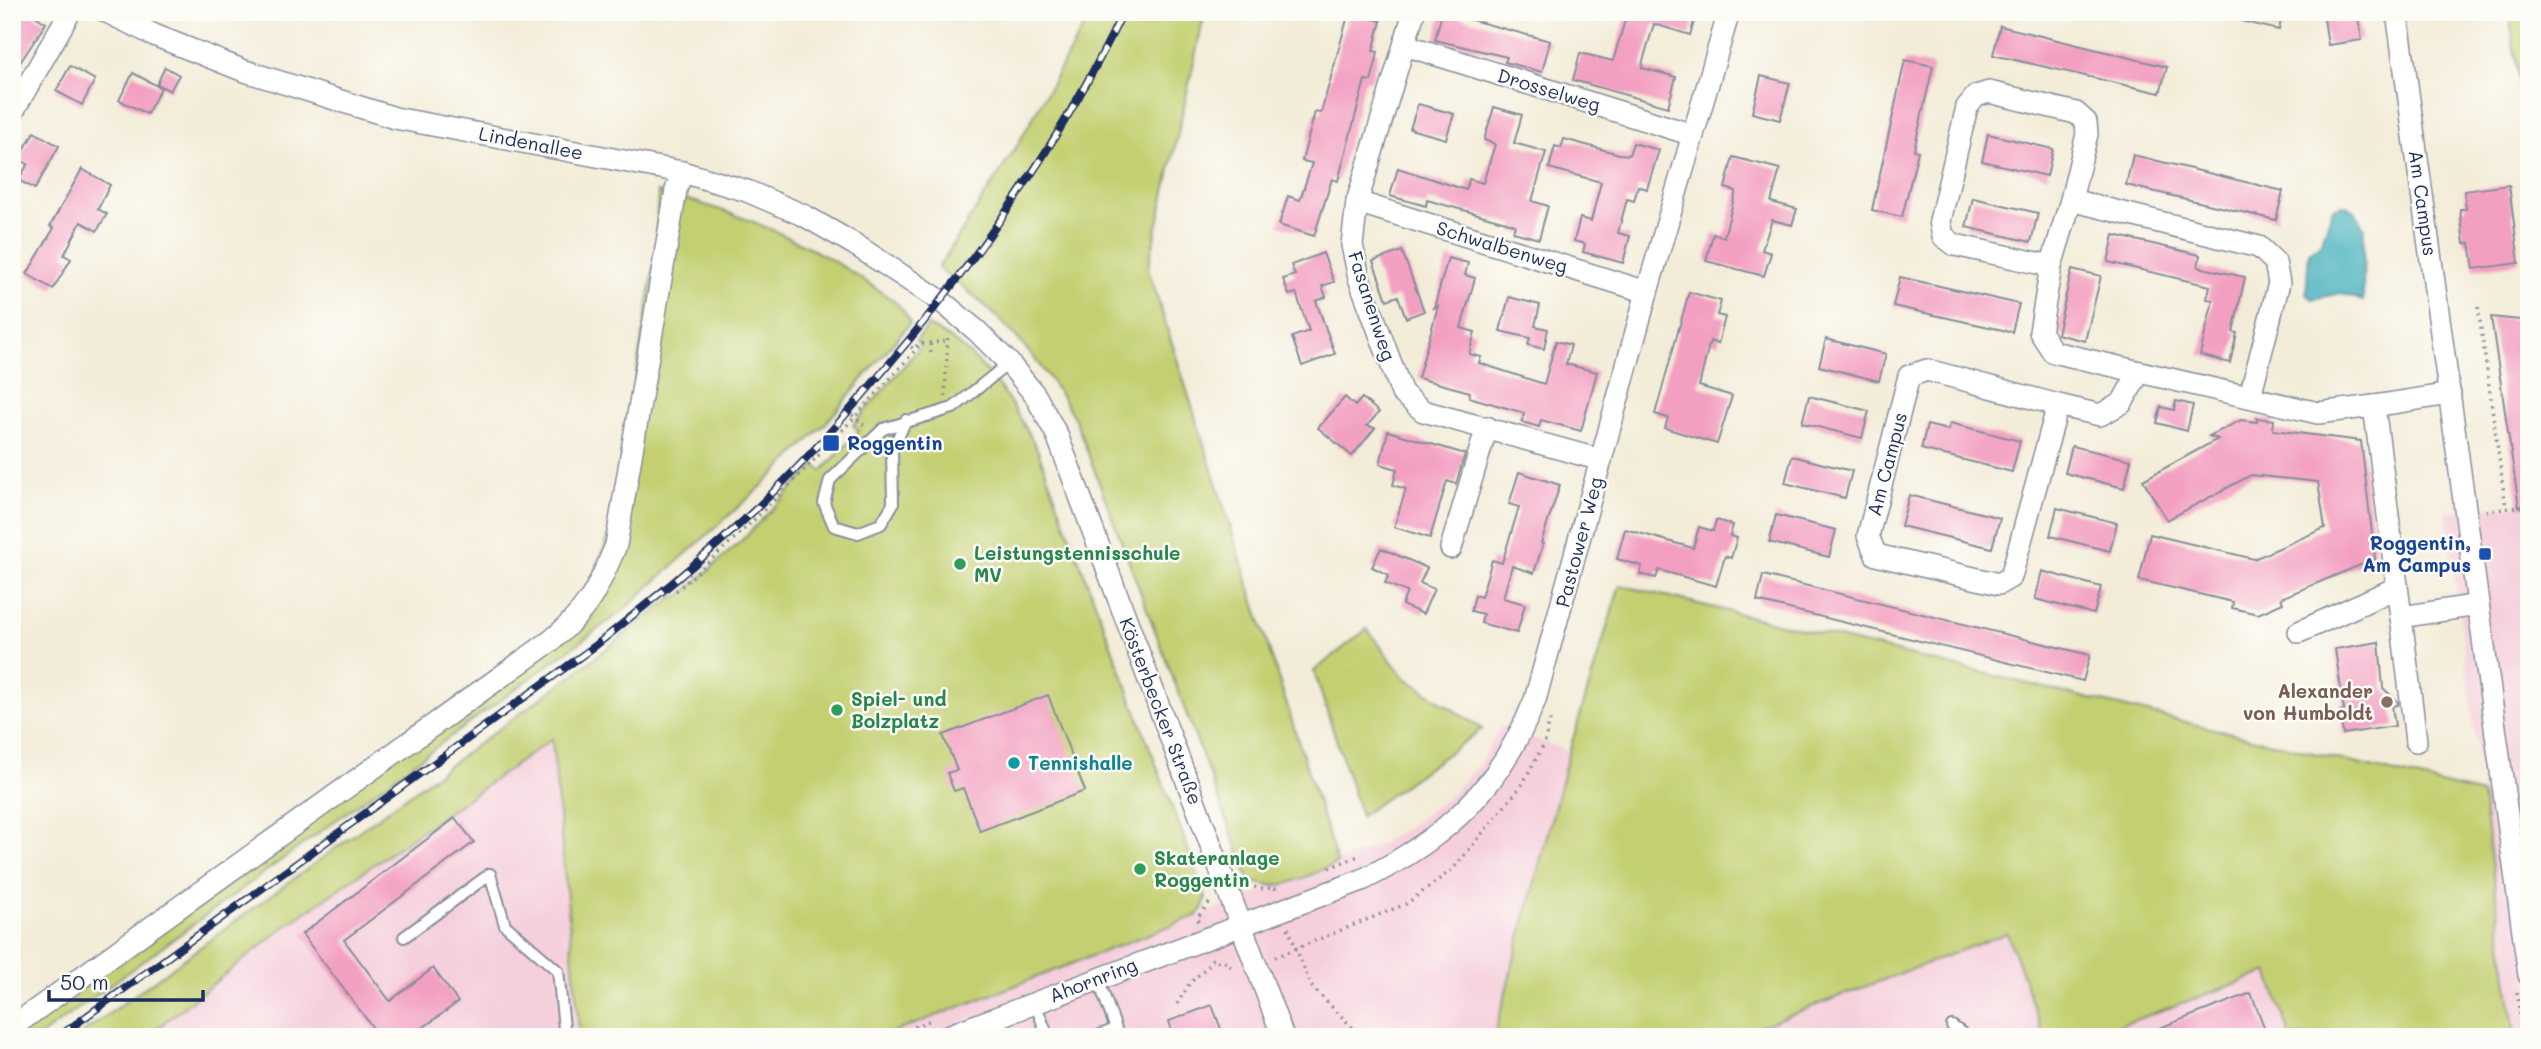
<svg xmlns="http://www.w3.org/2000/svg" width="2541" height="1049" font-family="Mali,sans-serif">
<style>
.built{fill:#f5cfdb}
.green{fill:#c3cf70;stroke:#6f7f67;stroke-width:2}
.water{fill:#40afbb;stroke:#2e6f8c;stroke-width:2}
.building{fill:#f39fc1}
.lines{fill:none;stroke-linecap:round;stroke-linejoin:round}
.service-casing{stroke:#878e9b;stroke-width:14}
.minor-casing{stroke:#878e9b;stroke-width:24}
.path{stroke:#878e9b;stroke-width:3.5;stroke-dasharray:2 5;stroke-linecap:butt}
.service{stroke:#fff;stroke-width:10}
.minor{stroke:#fff;stroke-width:21}
.rail-casing{stroke:#1b2f5e;stroke-width:8}
.rail{stroke:#fdfcf7;stroke-width:5;stroke-dasharray:16;stroke-linecap:butt}
.transit-dot{fill:#1a4fb4;stroke:#fdfcf7;stroke-width:2.5}
.leisure-dot{fill:#2e9e5b;stroke:#fdfcf7;stroke-width:2.5}
.education-dot{fill:#8d6e63;stroke:#fdfcf7;stroke-width:2.5}
.culture-dot{fill:#0f9aa8;stroke:#fdfcf7;stroke-width:2.5}
.labels{text-anchor:middle;stroke-width:5;stroke-linejoin:round;paint-order:stroke}
.street-label{font-size:19px;fill:#1b2f5e;stroke:#fdfcf7}
.transit-label{font-size:19px;font-weight:bold;fill:#164399;stroke:#fdfcf7;text-anchor:start}
.leisure-label{font-size:19px;font-weight:bold;fill:#27864d;stroke:#fdfcf7;text-anchor:start}
.education-label{font-size:19px;font-weight:bold;fill:#785e54;stroke:#fdfcf7;text-anchor:end}
.culture-label{font-size:19px;font-weight:bold;fill:#0d838f;stroke:#fdfcf7;text-anchor:start}
</style>
<rect width="100%" height="100%" fill="#fdfcf7"/>
<filter id="ink" filterUnits="userSpaceOnUse"><feTurbulence type="fractalNoise" baseFrequency=".0143" numOctaves="2"/><feDisplacementMap in="SourceGraphic" scale="14" xChannelSelector="R" yChannelSelector="G"/><feConvolveMatrix kernelMatrix="1 2 1 2 8 2 1 2 1" color-interpolation-filters="sRGB"/></filter>
<filter id="wash" filterUnits="userSpaceOnUse"><feTurbulence type="fractalNoise" baseFrequency=".00686" numOctaves="4" result="noise"/><feDisplacementMap in="SourceGraphic" scale="28" xChannelSelector="R" yChannelSelector="G"/><feGaussianBlur stdDeviation="1.57" result="paint"/><feColorMatrix in="noise" values="0 0 0 0 0 0 0 0 0 0 0 0 0 0 0 0 0 1.4 0 .05"/><feComposite in="paint" operator="in"/></filter>
<g filter="url(#wash)">
<rect width="100%" height="100%" fill="#f3ecd8"/>
<g class="built">
<path d="M2529,504V1037H2515L2446,513Z"/>
<path d="M1501,726L1569,752L1495,1033L1496,1037H881L1275,886L1290,882L1377,846L1413,824L1451,795L1481,762Z"/>
<path d="M553,739L580,1037H146L286,926Z"/>
<path d="M2008,932L2045,1037H1732Z"/>
<path d="M2268,972L2291,1037H2088Z"/>
</g>
<g class="green">
<path d="M1092,12H1205L1148,268L1337,863C1310,874 1277,896 1249,879L1075,419C1039,356 997,310 938,268L1017,146Z"/>
<path d="M2509,12H2529V151Z"/>
<path d="M658,192C734,210 804,239 868,283C886,296 901,301 910,323L826,423L763,485L621,612L39,1037H12L569,614L595,575L610,532L656,255Z"/>
<path d="M928,326C982,353 1012,400 1038,451L1206,897L1203,908L1196,916L881,1037H580L552,739L286,926L146,1037H77L570,677L674,596H680L738,544L815,465L822,471L859,431L853,425L921,346L916,341Z"/>
<path d="M1620,585L2482,794L2515,1037H2291L2268,972L2088,1037H2045L2007,933L1732,1037H1496L1495,1033L1569,752Z"/>
<path d="M1367,629L1404,677L1482,729L1361,816L1314,671Z"/>
</g>
<path class="water" d="M2344,205L2355,211L2364,228L2363,301L2341,293L2313,299L2306,294L2309,252L2321,244L2333,208Z"/>
<g id="blocks">
<g class="building">
<path d="M12,12H29L46,23L12,75Z"/>
<path d="M1349,12L1381,21L1373,51L1378,52L1376,62L1371,81L1365,80L1338,181L1332,179L1314,236L1279,225L1288,196L1300,200L1312,163L1302,161L1315,112L1321,113Z"/>
<path d="M1442,12L1550,41L1542,72L1505,62L1507,57L1435,40Z"/>
<path d="M1697,12L1690,35L1654,24L1643,61L1642,68L1676,77L1668,107L1573,80L1580,53L1613,61L1627,13Z"/>
<path d="M2233,12H2283L2279,30L2232,19Z"/>
<path d="M2323,12H2357L2362,40L2328,45Z"/>
<path d="M2000,26L2167,67L2160,93L1993,55Z"/>
<path d="M1905,60L1933,66L1914,150L1918,151L1902,217L1872,210Z"/>
<path d="M70,66L95,80L82,105L56,91Z"/>
<path d="M165,67L179,75L170,91L157,84Z"/>
<path d="M133,73L161,88L147,114L119,100Z"/>
<path d="M1761,76L1790,83L1780,120L1752,113Z"/>
<path d="M1418,104L1454,114L1446,139L1410,129Z"/>
<path d="M1494,107L1522,115L1514,143L1546,152L1532,201L1548,206L1539,239L1513,232L1515,225L1506,222L1427,200L1426,206L1390,196L1398,168L1466,190L1469,179L1483,183L1495,144L1484,140Z"/>
<path d="M34,132L59,146L35,189L18,180L28,164L19,159Z"/>
<path d="M1988,134L2053,149L2047,176L1982,161Z"/>
<path d="M1564,139L1619,154L1629,155L1633,143L1659,150L1647,189L1638,186L1634,201L1627,199L1618,233L1630,236L1623,263L1583,252L1585,244L1574,241L1580,218L1591,221L1601,182L1549,168L1555,146L1561,148Z"/>
<path d="M2133,155L2283,191L2276,220L2126,185Z"/>
<path d="M1733,157L1780,169L1771,202L1797,209L1792,225L1772,220L1762,250L1771,253L1764,276L1706,261L1713,234L1724,237L1736,191L1725,188Z"/>
<path d="M82,169L110,185L98,209L107,214L97,231L81,222L64,255L71,259L53,289L27,274L54,228L50,226Z"/>
<path d="M2509,185L2519,263L2474,269L2470,243L2464,244L2460,209H2466L2464,191Z"/>
<path d="M1973,198L2038,213L2031,242L1966,227Z"/>
<path d="M2114,235L2200,255L2198,267L2245,277L2233,332L2237,333L2230,363L2200,355L2213,300L2207,299L2210,286L2108,262Z"/>
<path d="M1402,251L1424,311L1406,318L1398,296L1387,300L1373,261Z"/>
<path d="M1323,253L1334,282L1322,286L1326,297L1316,301L1335,354L1302,366L1292,337L1309,331L1296,293L1289,295L1283,279L1295,275L1291,265Z"/>
<path d="M1448,258L1468,263L1465,275L1475,278L1461,328L1475,332L1469,354L1481,357L1479,363L1544,384L1556,341L1571,345L1566,364L1597,372L1581,431L1541,420L1539,427L1522,422L1524,413L1469,397L1470,392L1418,378L1438,306L1434,308Z"/>
<path d="M2072,269L2101,276L2085,341L2057,334Z"/>
<path d="M1900,277L2019,304L2012,332L1893,306Z"/>
<path d="M1689,292L1721,301L1717,315L1725,317L1718,344L1710,341L1699,386L1732,396L1717,444L1665,428L1668,418L1655,414Z"/>
<path d="M1509,297L1540,305L1535,326L1548,329L1544,349L1528,345L1530,338L1500,331Z"/>
<path d="M2491,317L2529,321V506L2519,507Z"/>
<path d="M1826,339L1886,354L1879,381L1819,366Z"/>
<path d="M1809,396L1869,411L1862,438L1802,423Z"/>
<path d="M1345,397L1355,406L1362,398L1379,412L1367,426L1375,428L1352,456L1318,428Z"/>
<path d="M2176,401L2193,405L2187,431L2157,423L2161,407L2174,410Z"/>
<path d="M2257,418L2274,420L2273,430L2361,441L2375,559L2281,598L2283,603L2258,614L2232,608L2233,602L2139,580L2150,534L2254,559L2325,528L2318,482L2251,475L2167,520L2143,480L2218,439L2209,436L2241,420L2257,422Z"/>
<path d="M1950,423L2020,441L2012,472L1921,449L1927,425L1948,430Z"/>
<path d="M1388,431L1465,454L1456,484L1447,481L1430,538L1394,527L1406,489L1393,485L1397,469L1380,464Z"/>
<path d="M2072,446L2131,460L2124,488L2065,473Z"/>
<path d="M1792,456L1852,471L1845,498L1785,483Z"/>
<path d="M1519,472L1560,485L1541,543L1543,544L1534,573L1512,566L1503,598L1525,604L1517,633L1481,623L1483,614L1471,611L1475,595L1481,597L1492,560L1502,563L1519,507L1509,504Z"/>
<path d="M1909,495L2000,518L1992,548L1901,526Z"/>
<path d="M2057,508L2117,523L2110,551L2050,536Z"/>
<path d="M1776,515L1836,530L1829,557L1769,542Z"/>
<path d="M1716,520L1733,525L1730,536L1737,538L1731,558L1725,556L1716,586L1659,570L1656,578L1640,574L1642,566L1617,559L1625,529L1693,548L1699,527L1713,531Z"/>
<path d="M1381,548L1427,568L1420,583L1434,589L1423,614L1402,605L1407,592L1385,583L1389,575L1372,567Z"/>
<path d="M2042,571L2101,587L2094,614L2035,599Z"/>
<path d="M1763,575L2090,655L2083,681L1757,601Z"/>
<path d="M2379,642L2383,688L2398,702V705L2392,706L2395,726L2343,734L2340,711L2344,710L2335,649Z"/>
<path d="M1048,695L1085,791L980,831L963,788L954,791L947,773L957,770L943,735Z"/>
<path d="M455,818L474,842L344,940L390,1001L433,968L458,1002L424,1027L432,1037H380L302,934Z"/>
<path d="M2251,993L2268,1037H2142L2141,1035Z"/>
<path d="M1212,1005L1224,1037H1174L1169,1021Z"/>
</g>
</g>
</g>
<g filter="url(#ink)">
<use href="#blocks" fill-opacity="0" stroke="#878e9b" stroke-width="2"/>
<g class="lines">
<defs>
<g id="service">
<path d="M906,420L892,451L893,504L881,524L858,533L834,526L824,503L830,480L883,429L953,408L1009,363"/>
<path d="M404,937L490,874L505,925L558,971L565,1037"/>
<path d="M1035,1003L1048,1037"/>
<path d="M1952,1026L1967,1037"/>
<path d="M1849,1034L1850,1037"/>
<path d="M1095,1037L1116,1029L1098,979"/>
</g>
<g id="minor">
<path d="M107,12L154,35L242,70L395,118L682,172L747,191L805,216L854,244L941,301L977,331L1009,363L1035,395L1057,435L1283,1037"/>
<path d="M1414,12L1357,202L1352,245L1359,278L1402,393L1423,411L1601,460"/>
<path d="M2397,12L2529,975"/>
<path d="M1405,45L1693,135"/>
<path d="M12,113L70,12"/>
<path d="M1357,202L1647,292"/>
<path d="M2051,266L1955,245L1943,236L1940,221L1967,107L1976,96L1989,92L2076,113L2086,122L2087,134L2071,200"/>
<path d="M2250,396L2279,283L2275,262L2259,247L2071,200L2051,266L2040,332L2053,352L2318,413L2374,406L2401,617L2478,605"/>
<path d="M2058,405L1927,370L1909,376L1868,536L1876,555L1999,584L2011,577L2058,405L2100,415L2122,403L2139,372"/>
<path d="M2374,406L2450,394"/>
<path d="M1451,548L1487,427"/>
<path d="M2401,617L2416,741"/>
<path d="M2299,632L2396,588"/>
<path d="M12,1027L552,640C590,607 597,591 616,545L676,190L682,172"/>
<path d="M945,1037L1362,880C1447,838 1499,789 1535,700L1647,292L1729,12"/>
</g>
</defs>
<use href="#service" class="service-casing"/>
<use href="#minor" class="minor-casing"/>
<g class="path">
<path d="M2478,307L2506,508"/>
<path d="M930,344L931,355"/>
<path d="M911,347L914,349L918,344L947,341"/>
<path d="M945,396L948,334"/>
<path d="M852,415L864,425"/>
<path d="M2528,506L2529,515"/>
<path d="M2486,511L2529,506"/>
<path d="M676,591C764,515 843,432 920,345"/>
<path d="M1329,868L1361,855"/>
<path d="M1248,884L1259,889L1275,888L1276,891"/>
<path d="M1199,921L1197,918L1210,902"/>
<path d="M1288,928L1311,986L1362,1037"/>
<path d="M1275,957L1406,904L1453,869L1522,785L1544,744L1550,720"/>
<path d="M1212,958L1213,961L1226,962L1234,970"/>
<path d="M2517,992L2523,1037"/>
<path d="M1177,1004L1189,984L1213,961"/>
<path d="M888,1037L931,1020"/>
</g>
<use href="#service" class="service"/>
<use href="#minor" class="minor"/>
<defs>
<path id="rail" d="M58,1037L595,646C652,600 708,555 760,505C806,461 848,413 889,364C979,257 1063,139 1123,12"/>
</defs>
<use href="#rail" class="rail-casing"/>
<use href="#rail" class="rail"/>
</g>
</g>
<g class="transit-dot">
<rect x="822" y="434" width="18" height="18" rx="3.5"/>
<rect x="2478" y="547" width="14" height="14" rx="3.5"/>
</g>
<g class="leisure-dot">
<circle cx="960" cy="564" r="7"/>
<circle cx="837" cy="710" r="7"/>
<circle cx="1140" cy="869" r="7"/>
</g>
<circle class="education-dot" cx="2387" cy="702" r="7"/>
<circle class="culture-dot" cx="1014" cy="763" r="7"/>
<g class="labels">
<g class="street-label">
<text transform="translate(1549 90) rotate(17)" y="7">Drosselweg</text>
<text transform="translate(531 143) rotate(11)" y="7">Lindenallee</text>
<text transform="translate(2423 203) rotate(82)" y="7">Am Campus</text>
<text transform="translate(1502 247) rotate(17)" y="7">Schwalbenweg</text>
<text transform="translate(1372 306) rotate(72)" y="7">Fasanenweg</text>
<text transform="translate(1887 464) rotate(-75)" y="7">Am Campus</text>
<text transform="translate(1579 542) rotate(-75)" y="7">Pastower Weg</text>
<text transform="translate(1161 711) rotate(69)" y="7">Kösterbecker Straße</text>
<text transform="translate(1093 980) rotate(-21)" y="7">Ahornring</text>
</g>
<g class="transit-label">
<text x="847" y="450">Roggentin</text>
<text x="2471" y="550" text-anchor="end">Roggentin,<tspan x="2471" dy="22">Am Campus</tspan></text>
</g>
<g class="leisure-label">
<text x="974" y="560">Leistungstennisschule<tspan x="974" dy="22">MV</tspan></text>
<text x="851" y="706">Spiel- und<tspan x="851" dy="22">Bolzplatz</tspan></text>
<text x="1154" y="865">Skateranlage<tspan x="1154" dy="22">Roggentin</tspan></text>
</g>
<g class="education-label">
<text x="2373" y="698">Alexander<tspan x="2373" dy="22">von Humboldt</tspan></text>
</g>
<g class="culture-label">
<text x="1028" y="770">Tennishalle</text>
</g>
</g>
<rect width="2541" height="1049" fill="none" stroke="#fdfcf7" stroke-width="42"/>
<path d="M49 990v10h154v-10" fill="none" stroke="#1b2f5e" stroke-width="3.5"/>
<text x="60" y="990" font-size="21" fill="#1b2f5e" stroke="#fdfcf7" stroke-width="5" paint-order="stroke">50 m</text>
</svg>
